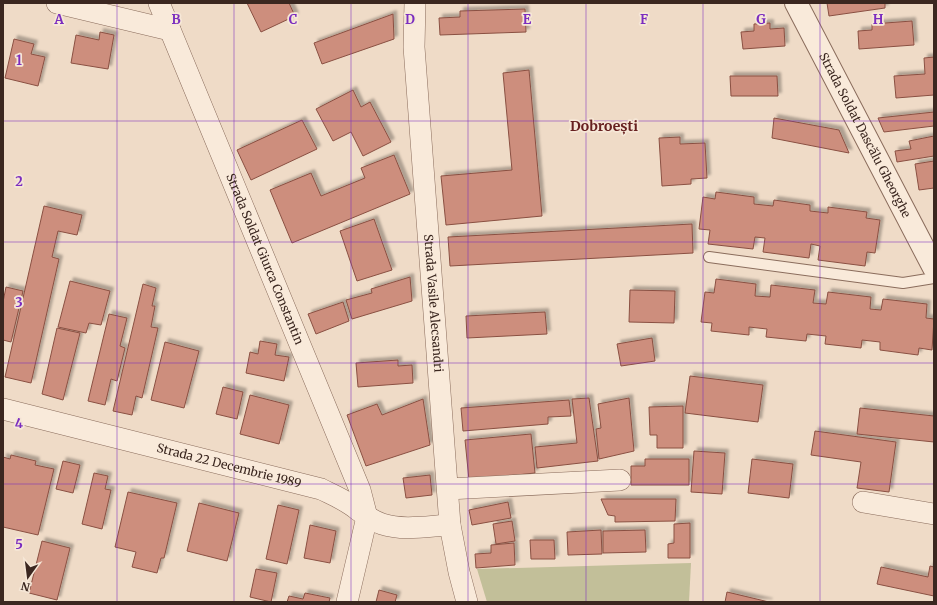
<svg xmlns="http://www.w3.org/2000/svg" width="937" height="605" font-family="Merriweather,serif">
<style>
.cemetery{fill:#c2bf99}
.building{fill:#cd8e7d;stroke:#8a5042;filter:url(#shadow)}
.lines{fill:none;stroke-linecap:round;stroke-linejoin:round}
.service-casing{stroke:#8a6c5c;stroke-width:12}
.minor-casing{stroke:#8a6c5c;stroke-width:22}
.tertiary-casing{stroke:#8a6c5c;stroke-width:24}
.service{stroke:#f9eada;stroke-width:10}
.minor{stroke:#f9eada;stroke-width:21}
.tertiary{stroke:#f9eada;stroke-width:22}
.grid{fill:none;stroke:#7b2cbf;stroke-width:1;stroke-opacity:0.55}
.labels{text-anchor:middle;stroke-width:3.5;stroke-linejoin:round;paint-order:stroke}
.street-label{font-size:12px;fill:#3b2720;stroke:#f6e7d7}
.quarter-label{font-size:14px;font-weight:bold;fill:#67201f;stroke:#f6e7d7}
.grid-label{font-size:13px;text-anchor:middle;font-weight:bold;fill:#7b2cbf;stroke:#f6e7d7;stroke-width:3.5;stroke-linejoin:round;paint-order:stroke}
</style>
<defs>
<filter id="shadow"><feDropShadow dx="3.5" dy="-3.5" stdDeviation="1" flood-color="#0004"/></filter>
</defs>
<rect width="100%" height="100%" fill="#efdbc7"/>
<path class="cemetery" d="M691,563L689,602H487L477,569Z"/>
<g class="building">
<path d="M247,3H289L295,16L261,32Z"/>
<path d="M827,3H885V8L829,16Z"/>
<path d="M525,9L526,32L440,35L439,18L460,17V11Z"/>
<path d="M393,14L394,39L322,64L314,43Z"/>
<path d="M912,21L914,45L859,49L858,31L872,30V24Z"/>
<path d="M770,23V29L784,28L785,46L743,49L741,32L754,31V24Z"/>
<path d="M100,32L114,35L108,69L71,63L76,35L99,40Z"/>
<path d="M14,39L34,44L31,54L45,57L38,86L5,78Z"/>
<path d="M934,57V95L896,98L894,76L925,74L924,58Z"/>
<path d="M529,70L542,216L446,225L441,176L512,170L503,73Z"/>
<path d="M730,76H777L778,96H731Z"/>
<path d="M353,90L361,107L370,102L391,142L363,156L351,132L333,141L316,109Z"/>
<path d="M934,112V126L884,132L878,118Z"/>
<path d="M774,118L839,130L849,153L772,138Z"/>
<path d="M302,120L317,149L251,180L237,150Z"/>
<path d="M934,136V156L897,162L895,151L911,149L909,141Z"/>
<path d="M680,137V144L705,143L707,178L691,179V184L662,186L659,138Z"/>
<path d="M394,155L410,194L292,243L270,190L311,173L321,196L365,178L361,168Z"/>
<path d="M934,161V188L919,190L915,164Z"/>
<path d="M716,192L754,197V204L773,206L774,200L810,205V211L828,213V207L867,212L866,218L880,220L875,253L867,252L865,266L818,260L820,246L811,244L809,258L763,252L765,238L755,237L753,249L708,244L710,230L699,229L703,197L715,199Z"/>
<path d="M44,206L82,215L77,235L58,231L52,257L59,259L31,383L5,377Z"/>
<path d="M374,219L392,270L357,281L340,231Z"/>
<path d="M692,224L693,253L450,266L448,237Z"/>
<path d="M410,277L412,301L352,319L346,300L372,293L371,289Z"/>
<path d="M716,279L756,284L755,296L770,297L771,285L815,290L813,303L826,304L828,292L871,297L870,309L881,310L883,299L927,304L926,318L934,319L932,350L919,348L918,355L880,350V342L862,340L861,348L825,344L826,336L807,334L806,341L766,337L767,329L749,327V335L711,331L712,323L701,322L705,292L714,293Z"/>
<path d="M70,281L110,291L101,325L89,323L86,333L58,327Z"/>
<path d="M143,284L156,288L152,306H155L151,327L158,328L142,398L136,396L132,415L113,411Z"/>
<path d="M6,287L23,291L11,342L3,340V302Z"/>
<path d="M630,290L675,291L674,323L629,322Z"/>
<path d="M343,302L349,321L316,334L308,314Z"/>
<path d="M545,312L547,334L467,338L466,316Z"/>
<path d="M109,314L127,318L120,346L125,348L117,381L111,379L105,405L88,401Z"/>
<path d="M57,328L80,333L63,400L42,394Z"/>
<path d="M652,338L655,361L621,366L617,344Z"/>
<path d="M260,341L277,344L275,355L289,357L284,381L246,373L250,352L258,354Z"/>
<path d="M165,342L199,351L184,408L151,400Z"/>
<path d="M398,360V366L412,365L413,383L358,387L356,363Z"/>
<path d="M690,376L763,385L758,422L685,413Z"/>
<path d="M223,387L243,392L237,419L216,414Z"/>
<path d="M250,395L289,405L279,444L240,434Z"/>
<path d="M589,398L598,461L537,468L535,447L577,443L572,399Z"/>
<path d="M629,398L634,451L599,459L596,429L601,428L598,404Z"/>
<path d="M423,399L430,445L366,466L347,415L377,404L382,415Z"/>
<path d="M569,400L571,416L548,417V424L463,431L461,408Z"/>
<path d="M683,406V448H657V435H650L649,407Z"/>
<path d="M860,408L934,416V442L857,434Z"/>
<path d="M815,431L896,442L889,492L857,488L861,462L811,455Z"/>
<path d="M531,434L535,473L469,480L465,440Z"/>
<path d="M694,451L725,453L722,494L691,492Z"/>
<path d="M11,455L36,461L35,465L54,469L38,535L3,527V457L10,459Z"/>
<path d="M645,459H689V485H631V466H645Z"/>
<path d="M752,459L793,464L789,498L748,493Z"/>
<path d="M63,461L80,465L73,493L56,489Z"/>
<path d="M94,473L108,476L105,489L111,490L102,529L82,524Z"/>
<path d="M430,475L432,495L406,498L403,478Z"/>
<path d="M128,492L177,503L164,558H161L157,573L132,567L136,552L115,547Z"/>
<path d="M601,499H676L675,521L615,522V516L608,515Z"/>
<path d="M508,502L511,518L472,525L469,510Z"/>
<path d="M199,503L239,513L227,561L187,551Z"/>
<path d="M278,505L299,510L287,564L266,559Z"/>
<path d="M512,521L515,541L496,544L493,524Z"/>
<path d="M690,523V558H668V544L674,543V524Z"/>
<path d="M310,525L336,531L330,563L304,558Z"/>
<path d="M601,530L602,554L568,555L567,532Z"/>
<path d="M645,530L646,552L603,553V531Z"/>
<path d="M530,540H554L555,559H531Z"/>
<path d="M42,541L70,548L57,600L29,593Z"/>
<path d="M514,543L515,565L476,568L475,554L491,553V545Z"/>
<path d="M930,566L934,567V596L877,584L881,567L928,577Z"/>
<path d="M256,569L277,573L271,602L250,597Z"/>
<path d="M379,590L397,595L395,602H376Z"/>
<path d="M727,592L769,602H725Z"/>
<path d="M305,593L330,598L329,602H287L289,596L303,599Z"/>
</g>
<g class="lines">
<defs>
<path id="service" d="M709,257L903,283L934,278"/>
<g id="minor">
<path d="M57,3L170,30"/>
<path id="s1" d="M159,3L360,490L367,517L347,602"/>
<path id="s2" d="M415,3L414,47L450,525L459,572L467,602"/>
<path id="s3" d="M3,409L321,489C331,494 341,498 351,505C361,512 370,520 382,524C403,531 429,526 450,525"/>
<path d="M448,489L620,480"/>
<path d="M863,502L934,514"/>
</g>
<g id="tertiary">
<path id="s4" d="M796,3L934,268"/>
</g>
</defs>
<use href="#service" class="service-casing"/>
<use href="#minor" class="minor-casing"/>
<use href="#tertiary" class="tertiary-casing"/>
<use href="#service" class="service"/>
<use href="#minor" class="minor"/>
<use href="#tertiary" class="tertiary"/>
</g>
<path class="grid" d="M117,3V602M234,3V602M351,3V602M468,3V602M586,3V602M703,3V602M820,3V602M3,121H934M3,242H934M3,363H934M3,484H934"/>
<g class="labels">
<g class="street-label">
<text dy="4" stroke="none"><textPath href="#s4" startOffset="149">Strada Soldat Dascălu Gheorghe</textPath></text>
<text dy="4" stroke="none"><textPath href="#s1" startOffset="277">Strada Soldat Giurca Constantin</textPath></text>
<text dy="4" stroke="none"><textPath href="#s2" startOffset="301">Strada Vasile Alecsandri</textPath></text>
<text dy="4" stroke="none"><textPath href="#s3" startOffset="233">Strada 22 Decembrie 1989</textPath></text>
</g>
<g class="quarter-label">
<text x="604" y="131">Dobroești</text>
</g>
</g>
<g class="grid-label">
<text x="59" y="24">A</text>
<text x="176" y="24">B</text>
<text x="293" y="24">C</text>
<text x="410" y="24">D</text>
<text x="527" y="24">E</text>
<text x="644" y="24">F</text>
<text x="761" y="24">G</text>
<text x="878" y="24">H</text>
<text x="19" y="65">1</text>
<text x="19" y="186">2</text>
<text x="19" y="307">3</text>
<text x="19" y="428">4</text>
<text x="19" y="549">5</text>
</g>
<rect width="937" height="605" fill="none" stroke="#3b2720" stroke-width="8"/>
<g transform="translate(28 577) rotate(194)" stroke="#f6e7d7" stroke-width="3" paint-order="stroke">
<path d="M0-3L7 15L0 10L-7 15Z" fill="#3b2720"/>
<text y="-6" font-size="11" font-weight="bold" text-anchor="middle" fill="#3b2720">N</text>
</g>
</svg>
